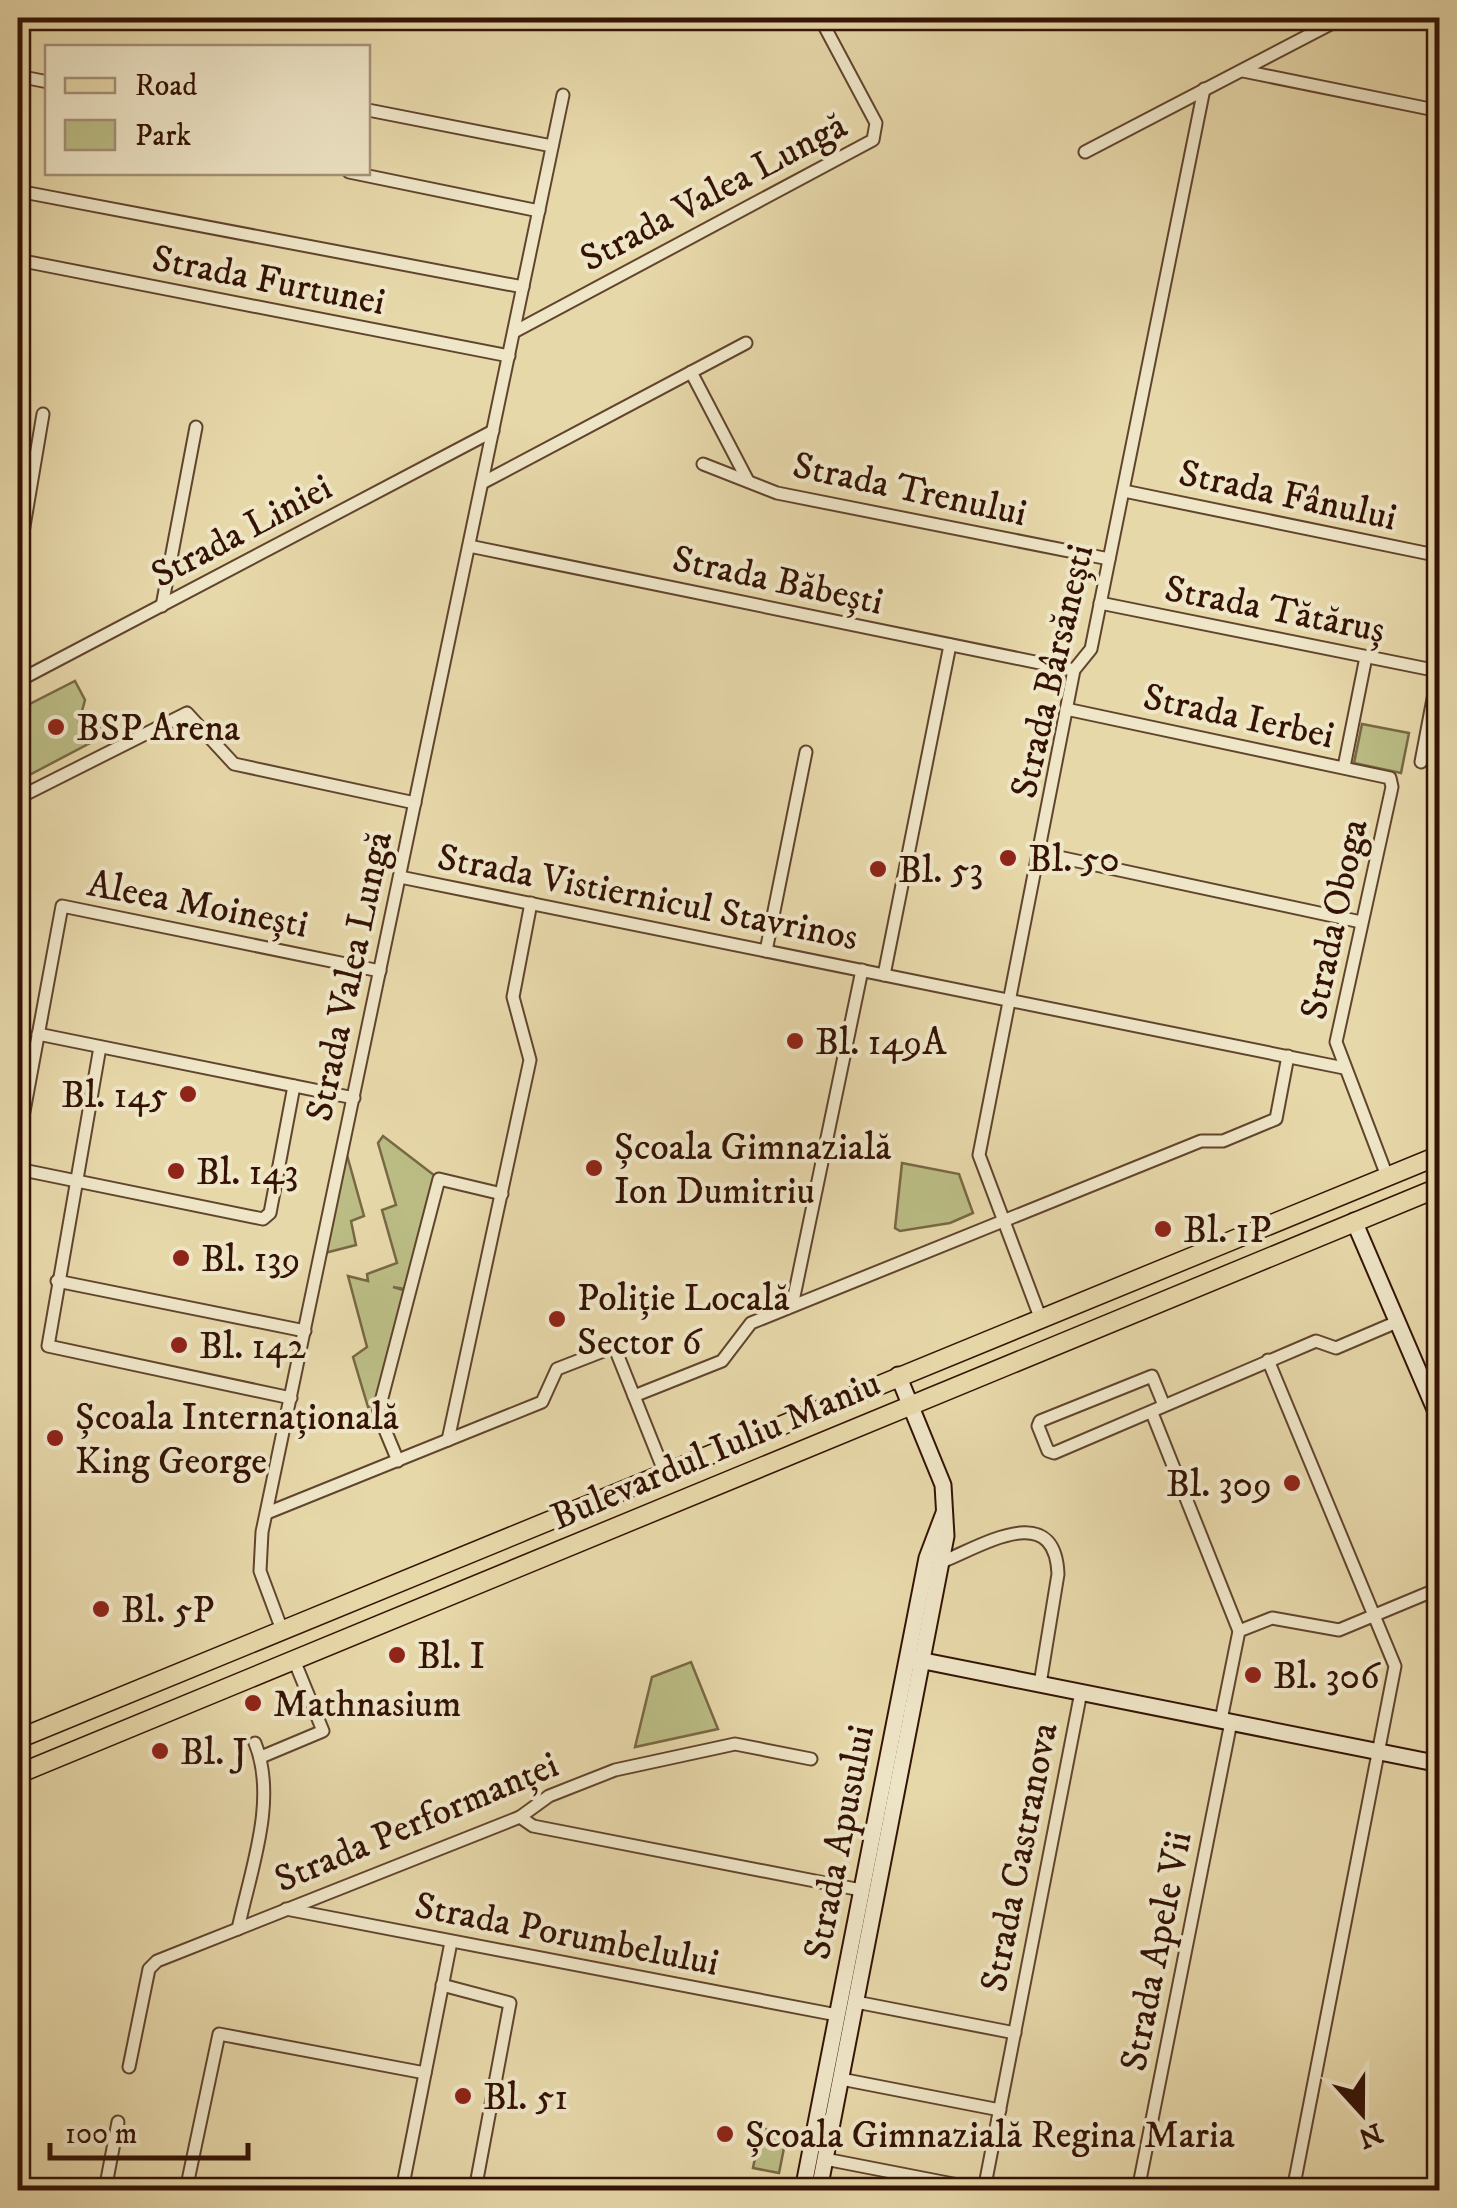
<svg xmlns="http://www.w3.org/2000/svg" width="1457" height="2208" font-family="'IM FELL DW Pica',serif">
<style>
.green{fill:#bbbd85;stroke:#786845;stroke-width:2.5}
.lines{fill:none;stroke-linecap:round;stroke-linejoin:round}
.street-casing{stroke:#61442e;stroke-width:15}
.secondary-casing{stroke:#341305;stroke-width:19}
.primary-casing{stroke:#341305;stroke-width:21}
.street{stroke:#efe6c8;stroke-width:11}
.secondary{stroke:#efe6c8;stroke-width:15}
.primary{stroke:#e7d8aa;stroke-width:18}
.poi-dot{fill:#8f2418;stroke:#efe6c8;stroke-width:4}
.labels{text-anchor:middle;stroke-width:8;stroke-linejoin:round;paint-order:stroke}
.street-label{font-size:38px;fill:#341305;stroke:#efe6c8}
.poi-label{font-size:38px;fill:#341305;stroke:#efe6c8;text-anchor:start}
</style>
<rect width="100%" height="100%" fill="#e7d8aa"/>
<filter id="stains"><feTurbulence type="fractalNoise" baseFrequency=".002" numOctaves="4"/><feColorMatrix values="0 0 0 0 .2 0 0 0 0 .09 0 0 0 0 .02 0 0 0 .5 -.17"/></filter>
<radialGradient id="worn" r=".72"><stop offset=".6" stop-color="#630" stop-opacity="0"/><stop offset="1" stop-color="#630" stop-opacity=".3"/></radialGradient>
<g class="green">
<path d="M75,681L85,700L79,722L111,732L18,781V710Z"/>
<path d="M1362,724L1409,733L1401,773L1354,763Z"/>
<path d="M383,1136L439,1179L410,1290L393,1287L410,1292L381,1403L368,1407L353,1357L367,1347L348,1276L368,1281L367,1274L397,1263L382,1210L396,1205L378,1143Z"/>
<path d="M345,1148L364,1216L351,1221L356,1245L321,1254Z"/>
<path d="M902,1163L959,1174L973,1213L950,1223L900,1231L895,1228Z"/>
<path d="M691,1662L718,1729L635,1747L652,1677Z"/>
<path d="M761,2128L787,2133L779,2173L753,2168Z"/>
</g>
<g class="lines">
<defs>
<g id="street">
<path d="M254,22L255,18"/>
<path d="M1243,71L1440,111"/>
<path d="M18,76L48,82"/>
<path d="M368,110L552,146"/>
<path d="M1085,152L1342,18"/>
<path d="M349,172L539,211"/>
<path d="M18,191L523,287"/>
<path d="M18,260L509,356"/>
<path d="M514,332L873,140L876,123L820,18"/>
<path d="M691,372L748,481"/>
<path d="M703,464L777,493L1109,559"/>
<path d="M482,483L746,343"/>
<path d="M1124,491L1440,556"/>
<path d="M469,546L1074,670"/>
<path d="M18,562L43,414"/>
<path d="M1100,603L1438,671"/>
<path d="M162,606L196,427"/>
<path d="M18,681L493,431"/>
<path d="M1066,709L1390,778L1392,787L1336,1042L1387,1176"/>
<path d="M1421,762L1440,662"/>
<path d="M1344,767L1366,657"/>
<path d="M18,798L187,713L234,764L415,803"/>
<path d="M1040,853L1361,922"/>
<path d="M400,877L1344,1068"/>
<path d="M766,951L806,752"/>
<path d="M884,975L950,645"/>
<path d="M38,1034L354,1098"/>
<path d="M100,1047L48,1346L291,1398"/>
<path d="M18,1144L62,906L380,971"/>
<path d="M18,1169L263,1219L270,1213L294,1086"/>
<path d="M57,1281L305,1331"/>
<path d="M792,1306L862,970"/>
<path d="M1040,1317L979,1155L1074,670L1091,649L1204,89"/>
<path d="M1268,1360L1395,1666L1293,2190"/>
<path d="M634,1396L722,1361L751,1323L1201,1141H1223L1276,1119L1288,1056"/>
<path d="M1163,1403L1152,1376L1040,1421L1038,1426L1048,1451L1054,1453L1316,1341L1336,1348L1397,1322"/>
<path d="M1152,1413L1239,1631L1221,1720"/>
<path d="M448,1440L530,1060L513,997L531,903"/>
<path d="M398,1461L378,1413L439,1179L502,1194"/>
<path d="M267,1513L542,1402L557,1369L611,1348L616,1351L664,1471"/>
<path d="M944,1561C983,1545 1055,1500 1058,1574L1040,1684"/>
<path d="M282,1630L260,1571L262,1532L563,95"/>
<path d="M1239,1631L1272,1618L1339,1630L1440,1588"/>
<path d="M261,1757L323,1731L294,1660"/>
<path d="M520,1817L533,1826L861,1890"/>
<path d="M286,1909L837,2015"/>
<path d="M238,1929C250,1872 278,1800 255,1743"/>
<path d="M442,1985L510,2003L475,2190"/>
<path d="M856,2002L1015,2033"/>
<path d="M129,2067L149,1969L157,1961L520,1817L549,1796L615,1770L735,1744L811,1759"/>
<path d="M841,2079L1000,2110"/>
<path d="M825,2159L984,2190"/>
<path d="M105,2190L118,2122"/>
<path d="M186,2190L219,2034L425,2073"/>
<path d="M402,2190L451,1942"/>
<path d="M984,2190L1081,1692"/>
<path d="M1138,2190L1231,1722"/>
</g>
<g id="secondary">
<path d="M1354,1221L1440,1421"/>
<path d="M914,1659L1440,1764"/>
<path d="M803,2190L927,1558L944,1513"/>
<path d="M819,2190L946,1536L943,1485L898,1375"/>
</g>
<g id="primary">
<path d="M18,1739L1440,1155"/>
<path d="M18,1774L1440,1187"/>
</g>
</defs>
<use href="#street" class="street-casing"/>
<use href="#secondary" class="secondary-casing"/>
<use href="#primary" class="primary-casing"/>
<use href="#street" class="street"/>
<use href="#secondary" class="secondary"/>
<use href="#primary" class="primary"/>
</g>
<g class="poi-dot">
<circle cx="56" cy="727" r="10"/>
<circle cx="1008" cy="858" r="10"/>
<circle cx="878" cy="869" r="10"/>
<circle cx="795" cy="1041" r="10"/>
<circle cx="188" cy="1094" r="10"/>
<circle cx="594" cy="1168" r="10"/>
<circle cx="176" cy="1171" r="10"/>
<circle cx="1163" cy="1229" r="10"/>
<circle cx="181" cy="1258" r="10"/>
<circle cx="557" cy="1319" r="10"/>
<circle cx="179" cy="1345" r="10"/>
<circle cx="55" cy="1438" r="10"/>
<circle cx="1292" cy="1483" r="10"/>
<circle cx="101" cy="1609" r="10"/>
<circle cx="397" cy="1655" r="10"/>
<circle cx="1253" cy="1675" r="10"/>
<circle cx="253" cy="1703" r="10"/>
<circle cx="160" cy="1751" r="10"/>
<circle cx="463" cy="2096" r="10"/>
<circle cx="725" cy="2134" r="10"/>
</g>
<g class="labels">
<g class="street-label">
<text transform="translate(713 191) rotate(-28)" y="13">Strada Valea Lungă</text>
<text transform="translate(269 279) rotate(11)" y="13">Strada Furtunei</text>
<text transform="translate(910 488) rotate(12)" y="13">Strada Trenului</text>
<text transform="translate(1288 494) rotate(12)" y="13">Strada Fânului</text>
<text transform="translate(241 530) rotate(-28)" y="13">Strada Liniei</text>
<text transform="translate(778 579) rotate(12)" y="13">Strada Băbești</text>
<text transform="translate(1275 608) rotate(11)" y="13">Strada Tătăruș</text>
<text transform="translate(1051 671) rotate(-77)" y="13">Strada Bârsănești</text>
<text transform="translate(1239 715) rotate(12)" y="13">Strada Ierbei</text>
<text transform="translate(648 896) rotate(11)" y="13">Strada Vistiernicul Stavrinos</text>
<text transform="translate(198 903) rotate(11)" y="13">Aleea Moinești</text>
<text transform="translate(1333 919) rotate(-78)" y="13">Strada Oboga</text>
<text transform="translate(348 976) rotate(-78)" y="13">Strada Valea Lungă</text>
<text transform="translate(715 1449) rotate(-23)" y="13">Bulevardul Iuliu Maniu</text>
<text transform="translate(416 1821) rotate(-23)" y="13">Strada Performanței</text>
<text transform="translate(838 1842) rotate(-79)" y="13">Strada Apusului</text>
<text transform="translate(1018 1857) rotate(-79)" y="13">Strada Castranova</text>
<text transform="translate(567 1933) rotate(11)" y="13">Strada Porumbelului</text>
<text transform="translate(1155 1951) rotate(-79)" y="13">Strada Apele Vii</text>
</g>
<g class="poi-label">
<text x="76" y="740">BSP Arena</text>
<text x="1028" y="871">Bl. 50</text>
<text x="898" y="882">Bl. 53</text>
<text x="815" y="1054">Bl. 149A</text>
<text x="168" y="1107" text-anchor="end">Bl. 145</text>
<text x="614" y="1159">Școala Gimnazială<tspan x="614" dy="44">Ion Dumitriu</tspan></text>
<text x="196" y="1184">Bl. 143</text>
<text x="1183" y="1242">Bl. 1P</text>
<text x="201" y="1271">Bl. 139</text>
<text x="577" y="1310">Poliție Locală<tspan x="577" dy="44">Sector 6</tspan></text>
<text x="199" y="1358">Bl. 142</text>
<text x="75" y="1429">Școala Internațională<tspan x="75" dy="44">King George</tspan></text>
<text x="1272" y="1496" text-anchor="end">Bl. 309</text>
<text x="121" y="1622">Bl. 5P</text>
<text x="417" y="1668">Bl. I</text>
<text x="1273" y="1688">Bl. 306</text>
<text x="273" y="1716">Mathnasium</text>
<text x="180" y="1764">Bl. J</text>
<text x="483" y="2109">Bl. 51</text>
<text x="745" y="2147">Școala Gimnazială Regina Maria</text>
</g>
</g>
<rect width="1457" height="2208" fill="none" stroke="#e7d8aa" stroke-width="60"/>
<rect x="20" y="20" width="1417" height="2168" fill="none" stroke="#341305" stroke-width="5"/>
<rect x="30" y="30" width="1397" height="2148" fill="none" stroke="#341305" stroke-width="2.5"/>
<rect x="45" y="45" width="325" height="130" fill="#efe6c8" stroke="#a4927a" stroke-width="2.5"/>
<rect x="65" y="78" width="50" height="15" fill="#e7d8aa" stroke="#a4927a" stroke-width="2.5"/>
<text x="135" y="95" font-size="30" fill="#341305">Road</text>
<rect x="65" y="120" width="50" height="30" fill="#bbbd85" stroke="#a4927a" stroke-width="2.5"/>
<text x="135" y="145" font-size="30" fill="#341305">Park</text>
<g transform="translate(1362 2113) rotate(159)" stroke="#efe6c8" stroke-width="8" paint-order="stroke">
<path d="M0-8L18 38L0 25L-18 38Z" fill="#341305"/>
<text y="-15" font-size="28" font-weight="bold" text-anchor="middle" fill="#341305">N</text>
</g>
<path d="M50 2143v15h198v-15" fill="none" stroke="#341305" stroke-width="5"/>
<text x="65" y="2143" font-size="30" fill="#341305" stroke="#efe6c8" stroke-width="8" paint-order="stroke">100 m</text>
<rect width="100%" height="100%" filter="url(#stains)"/>
<rect width="100%" height="100%" fill="url(#worn)"/>
</svg>
